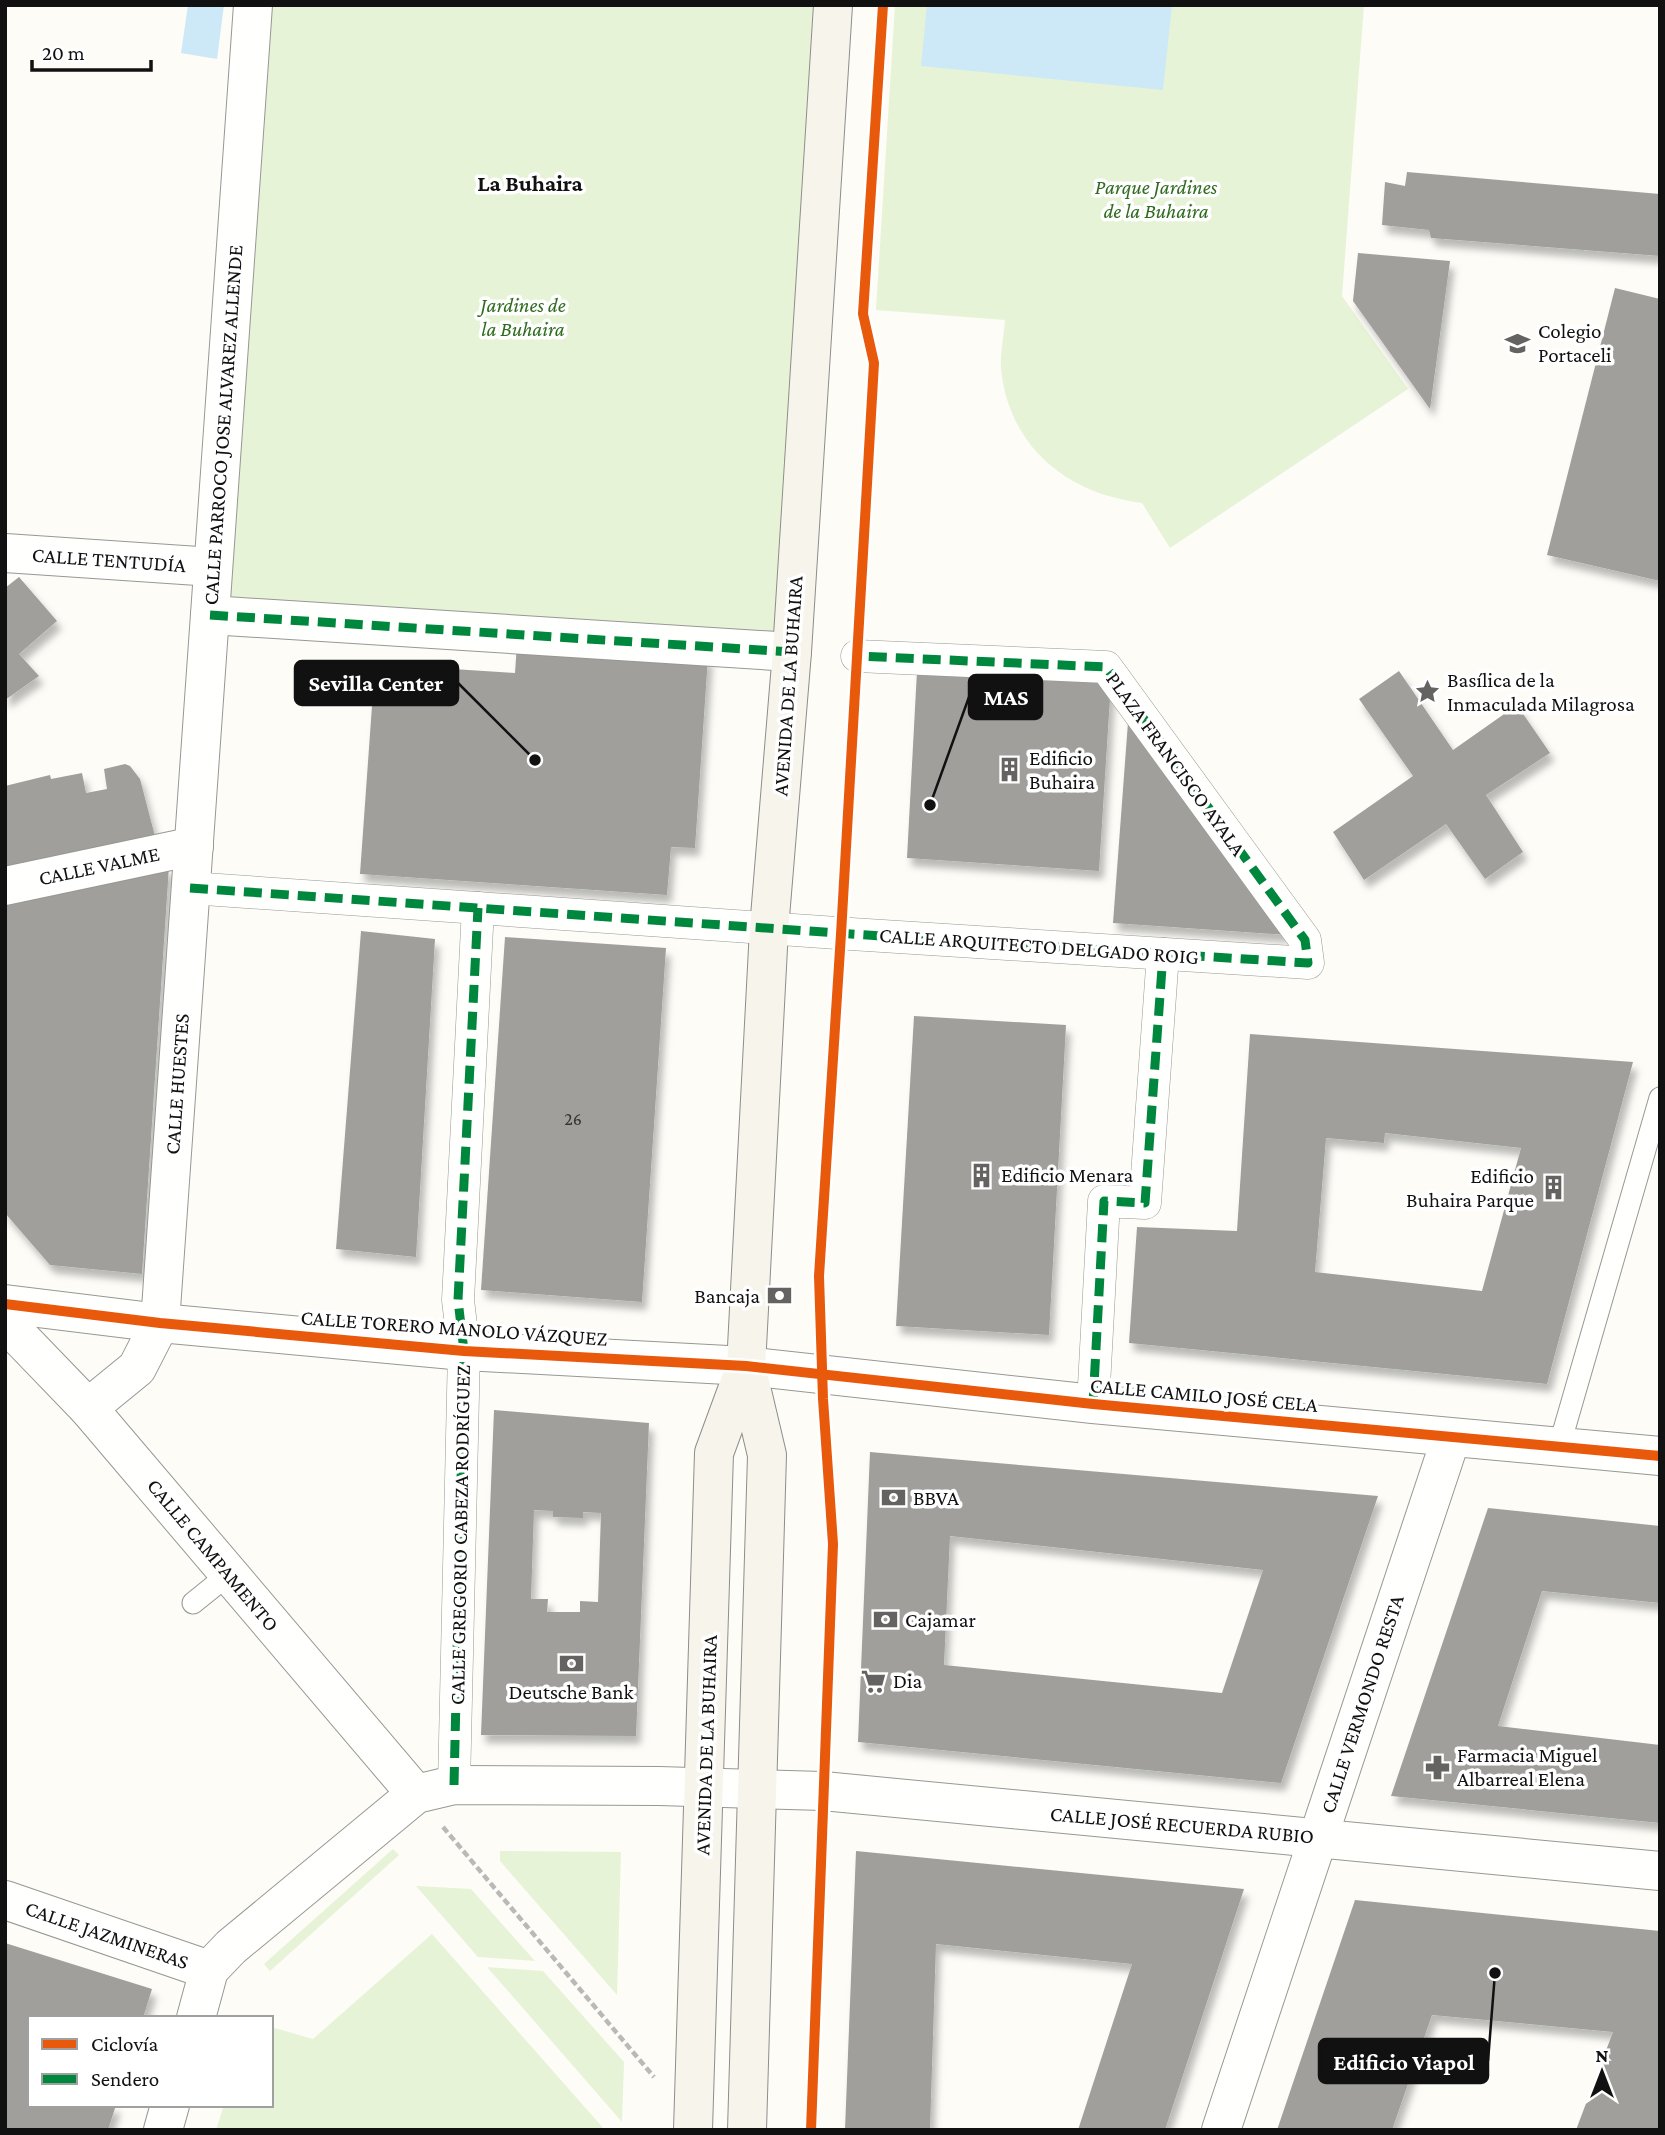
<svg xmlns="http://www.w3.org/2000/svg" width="1665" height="2135" font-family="'Crimson Pro',serif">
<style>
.green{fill:#e7f3d7}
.water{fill:#cde8f7}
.building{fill:#a19f9c;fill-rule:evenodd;filter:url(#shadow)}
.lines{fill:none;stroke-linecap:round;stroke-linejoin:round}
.service-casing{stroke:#979795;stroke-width:23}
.pedestrian-casing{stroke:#979795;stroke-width:33}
.minor-casing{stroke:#979795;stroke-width:40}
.secondary-casing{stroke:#8e8d8b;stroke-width:40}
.path{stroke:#b9b9b8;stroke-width:4.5;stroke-dasharray:7 3.5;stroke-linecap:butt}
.service{stroke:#fffffe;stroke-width:21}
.pedestrian{stroke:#fffffe;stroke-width:32}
.minor{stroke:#fffffe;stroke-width:38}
.secondary{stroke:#f6f4eb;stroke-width:38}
.quiet{stroke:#00873e;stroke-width:9;stroke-dasharray:18 9;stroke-linecap:butt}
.cycleway-casing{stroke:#fff;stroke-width:15}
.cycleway{stroke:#e8590c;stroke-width:10}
.labels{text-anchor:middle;stroke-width:7;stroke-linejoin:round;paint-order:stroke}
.number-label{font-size:18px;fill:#353434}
.park-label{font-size:21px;font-style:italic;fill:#2f6b1f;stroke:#fff}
.poi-label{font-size:21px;fill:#111;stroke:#fff;text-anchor:start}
.street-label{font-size:21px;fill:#111;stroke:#fff}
.neighbourhood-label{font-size:23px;font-weight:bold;fill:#111;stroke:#fff}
.leader{fill:none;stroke:#111;stroke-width:2.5}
.callout-dot{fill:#111;stroke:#fff;stroke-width:2.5}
.callout{fill:#111;stroke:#111;stroke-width:2.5}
.callout-label{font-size:23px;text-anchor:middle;font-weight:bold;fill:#fff}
</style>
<defs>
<filter id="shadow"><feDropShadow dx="4.5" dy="8" stdDeviation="3.5" flood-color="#0004"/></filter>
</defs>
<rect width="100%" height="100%" fill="#fdfcf7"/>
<g class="green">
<path d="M255,5H833L792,652L210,615Z"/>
<path d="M895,5H1364L1342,296L1408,389L1170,548L1142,503C1067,494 1009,447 1001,369C1000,353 1004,335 1005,320L876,310Z"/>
<path d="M393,1849L399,1855L270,1971L264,1964Z"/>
<path d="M500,1851L621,1852L617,1995L500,1861Z"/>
<path d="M416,1886L471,1889L535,1961L478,1957Z"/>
<path d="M432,1934L605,2130H216L224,2105H271V2027L313,2039Z"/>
<path d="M487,1967L543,1971L624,2062L622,2122Z"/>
</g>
<g class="water">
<path d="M188,5H224L217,59L181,53Z"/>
<path d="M927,5H1172L1163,90L921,66Z"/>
</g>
<g class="building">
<path d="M1407,172L1660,194V256L1431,238L1429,230L1382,225L1385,182L1405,186Z"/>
<path d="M1358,253L1450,261L1430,409L1353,301Z"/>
<path d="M1615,288L1660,299V581L1547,555Z"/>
<path d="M19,577L57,621L19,654L39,676L5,700V588Z"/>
<path d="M517,644L708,657L695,848L671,847L667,895L360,874L375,664L515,673Z"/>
<path d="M917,671L1111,682L1099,871L907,858Z"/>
<path d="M1399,671L1453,750L1517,705L1550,753L1486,795L1523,852L1485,879L1446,824L1364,880L1333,832L1413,776L1359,699Z"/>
<path d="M1129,709L1289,935L1113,923Z"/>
<path d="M125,764L130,766L140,779L157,844L5,873V786L50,775L51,779L82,773L86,793L107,789L104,769Z"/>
<path d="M169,866L142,1274L50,1265L5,1213V898Z"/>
<path d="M361,931L435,939L416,1257L336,1249Z"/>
<path d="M505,937L666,948L642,1302L481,1290Z"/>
<path d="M914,1016L1066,1025L1049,1335L896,1326Z"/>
<path d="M1250,1034L1633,1062L1547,1384L1129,1343L1137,1227L1237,1231ZM1385,1133L1521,1148L1482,1291L1315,1272L1326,1138L1384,1143Z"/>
<path d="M494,1410L649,1423L636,1736L481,1735ZM534,1510L553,1511V1517L583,1518V1512L601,1513L598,1602L580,1601V1612H547L548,1599H531Z"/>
<path d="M870,1452L1378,1496L1281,1783L858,1742ZM950,1536L1263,1570L1222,1693L944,1665Z"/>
<path d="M1488,1508L1660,1526V1603L1542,1591L1498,1726L1660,1745V1823L1391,1796Z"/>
<path d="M856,1851L1244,1889L1165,2130H1078L1132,1964L936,1944L930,2130H845Z"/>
<path d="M1355,1900L1660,1931V2130H1576L1613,2032L1432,2015L1392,2130H1277Z"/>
<path d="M5,1943L152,1989L143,2018H30V2105H116L108,2130H5Z"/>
</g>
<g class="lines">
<defs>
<g id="service">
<path d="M1559,1447L1660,1098"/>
<path d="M193,1603L229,1574"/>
</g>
<g id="pedestrian">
<path d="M190,888L851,934L1308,963L1305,940L1106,667L857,656"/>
<path d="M1093,1404L1104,1201L1145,1203L1163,954"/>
<path d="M454,1785L464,1351L458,1300L478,908"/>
</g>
<g id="minor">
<path d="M5,553L213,567"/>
<path d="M210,615L792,652"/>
<path d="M5,886L194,846"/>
<path d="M5,1304L160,1323L464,1351L746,1366L1093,1404L1660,1456"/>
<path d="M5,1322L88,1408L416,1794"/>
<path d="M88,1408L137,1368L160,1323L253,5"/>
<path d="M5,1900L209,1970"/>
<path d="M196,2018L209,1970L231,1947L416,1794L454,1785L659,1786L823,1791L1660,1871"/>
<path d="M163,2130L170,2105"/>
<path d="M1221,2130L1451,1438"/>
</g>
<g id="secondary">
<path d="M746,1366L767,1455L747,2130"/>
<path d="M693,2130L714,1453L746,1366L769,929L792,652L833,5"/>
</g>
</defs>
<use href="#service" class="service-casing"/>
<use href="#pedestrian" class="pedestrian-casing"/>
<use href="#minor" class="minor-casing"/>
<use href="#secondary" class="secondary-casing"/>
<path class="path" d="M443,1827L654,2077"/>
<use href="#service" class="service"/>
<use href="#pedestrian" class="pedestrian"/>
<use href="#minor" class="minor"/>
<use href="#secondary" class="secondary"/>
<g class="quiet">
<path d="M210,615L792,652"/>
<path d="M190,888L851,934L1308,963L1305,940L1106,667L857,656"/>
<path d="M1093,1404L1104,1201L1145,1203L1163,954"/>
<path d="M454,1785L464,1351L458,1300L478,908"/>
</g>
<defs>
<g id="cycleway">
<path d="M5,1304L160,1323L464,1351L746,1366L1093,1404L1660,1456"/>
<path d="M811,2130L833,1544L823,1399L819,1276L841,934L874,363L863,314L883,5"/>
</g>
</defs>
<use href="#cycleway" class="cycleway-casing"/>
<use href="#cycleway" class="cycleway"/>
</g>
<defs>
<symbol id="university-bare" viewBox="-9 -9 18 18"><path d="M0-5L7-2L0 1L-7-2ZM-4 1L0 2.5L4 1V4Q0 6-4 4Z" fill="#646362" stroke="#fff" stroke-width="2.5" paint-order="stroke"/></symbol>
<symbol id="sight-bare" viewBox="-9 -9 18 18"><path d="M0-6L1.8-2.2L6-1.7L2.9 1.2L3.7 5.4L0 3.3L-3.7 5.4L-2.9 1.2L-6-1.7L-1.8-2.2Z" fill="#646362" stroke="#fff" stroke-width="2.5" paint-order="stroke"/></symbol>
<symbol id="building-bare" viewBox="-9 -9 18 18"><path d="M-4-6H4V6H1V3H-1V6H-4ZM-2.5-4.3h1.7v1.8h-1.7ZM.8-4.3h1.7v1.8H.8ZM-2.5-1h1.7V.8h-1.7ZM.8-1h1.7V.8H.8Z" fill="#646362" stroke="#fff" stroke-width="2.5" paint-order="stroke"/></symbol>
<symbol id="bank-bare" viewBox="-9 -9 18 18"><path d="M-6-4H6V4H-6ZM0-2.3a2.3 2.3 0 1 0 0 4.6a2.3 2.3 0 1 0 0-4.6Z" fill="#646362" stroke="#fff" stroke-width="2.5" paint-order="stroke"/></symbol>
<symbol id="supermarket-bare" viewBox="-9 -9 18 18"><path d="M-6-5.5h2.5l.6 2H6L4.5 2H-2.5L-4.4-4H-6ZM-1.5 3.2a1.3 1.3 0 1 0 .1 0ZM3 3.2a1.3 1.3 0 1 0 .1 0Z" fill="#646362" stroke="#fff" stroke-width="2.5" paint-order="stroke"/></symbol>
<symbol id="pharmacy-bare" viewBox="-9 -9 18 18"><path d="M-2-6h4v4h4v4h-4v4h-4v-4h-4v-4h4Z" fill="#646362" stroke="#fff" stroke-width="2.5" paint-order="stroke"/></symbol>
</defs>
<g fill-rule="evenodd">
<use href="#university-bare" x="1500" y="326" width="35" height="35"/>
<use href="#sight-bare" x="1410" y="674" width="35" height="35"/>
<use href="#building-bare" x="992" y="752" width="35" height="35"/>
<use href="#building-bare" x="964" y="1158" width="35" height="35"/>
<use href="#building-bare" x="1536" y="1170" width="35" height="35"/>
<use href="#bank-bare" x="762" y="1278" width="35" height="35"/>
<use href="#bank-bare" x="876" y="1480" width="35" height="35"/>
<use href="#bank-bare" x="868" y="1602" width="35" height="35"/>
<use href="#bank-bare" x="554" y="1646" width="35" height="35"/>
<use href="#supermarket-bare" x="856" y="1664" width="35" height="35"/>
<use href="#pharmacy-bare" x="1420" y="1750" width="35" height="35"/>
</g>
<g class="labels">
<g class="number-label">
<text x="573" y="1125">26</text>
</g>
<g class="park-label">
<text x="1156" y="194">Parque Jardines<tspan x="1156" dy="24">de la Buhaira</tspan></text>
<text x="523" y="312">Jardines de<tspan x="523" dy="24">la Buhaira</tspan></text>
</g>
<g class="poi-label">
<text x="1538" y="338">Colegio<tspan x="1538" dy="24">Portaceli</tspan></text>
<text x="1447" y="687">Basílica de la<tspan x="1447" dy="24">Inmaculada Milagrosa</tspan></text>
<text x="1029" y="765">Edificio<tspan x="1029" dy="24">Buhaira</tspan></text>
<text x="1001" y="1182">Edificio Menara</text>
<text x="1534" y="1183" text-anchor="end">Edificio<tspan x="1534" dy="24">Buhaira Parque</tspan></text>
<text x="760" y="1303" text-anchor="end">Bancaja</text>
<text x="913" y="1505">BBVA</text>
<text x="905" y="1627">Cajamar</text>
<text x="893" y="1688">Dia</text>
<text x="571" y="1699" text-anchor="middle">Deutsche Bank</text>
<text x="1457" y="1762">Farmacia Miguel<tspan x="1457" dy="24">Albarreal Elena</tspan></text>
</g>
<g class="street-label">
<text transform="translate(223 425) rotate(-86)" y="7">CALLE PARROCO JOSE ALVAREZ ALLENDE</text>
<text transform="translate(109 560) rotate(4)" y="7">CALLE TENTUDÍA</text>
<text transform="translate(788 686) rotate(-86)" y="7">AVENIDA DE LA BUHAIRA</text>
<text transform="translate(1176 764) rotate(54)" y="7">PLAZA FRANCISCO AYALA</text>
<text transform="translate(99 866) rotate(-12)" y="7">CALLE VALME</text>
<text transform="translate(1039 946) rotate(4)" y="7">CALLE ARQUITECTO DELGADO ROIG</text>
<text transform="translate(177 1084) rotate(-86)" y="7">CALLE HUESTES</text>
<text transform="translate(454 1328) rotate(4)" y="7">CALLE TORERO MANOLO VÁZQUEZ</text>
<text transform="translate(1204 1395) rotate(5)" y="7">CALLE CAMILO JOSÉ CELA</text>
<text transform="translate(460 1535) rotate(-89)" y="7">CALLE GREGORIO CABEZA RODRÍGUEZ</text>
<text transform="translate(213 1555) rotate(50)" y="7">CALLE CAMPAMENTO</text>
<text transform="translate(1362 1704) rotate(-72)" y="7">CALLE VERMONDO RESTA</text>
<text transform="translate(706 1745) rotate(-88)" y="7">AVENIDA DE LA BUHAIRA</text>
<text transform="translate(1182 1825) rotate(5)" y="7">CALLE JOSÉ RECUERDA RUBIO</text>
<text transform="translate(107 1935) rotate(19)" y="7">CALLE JAZMINERAS</text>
</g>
<g class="neighbourhood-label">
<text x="530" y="191">La Buhaira</text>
</g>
</g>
<path class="leader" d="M535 760L458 683M930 805L969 697M1495 1973L1488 2061"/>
<g class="callout-dot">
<circle cx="535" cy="760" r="7"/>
<circle cx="930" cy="805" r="7"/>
<circle cx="1495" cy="1973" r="7"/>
</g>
<g class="callout">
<rect x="295" y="661" width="163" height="44" rx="7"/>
<rect x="969" y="675" width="73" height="44" rx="7"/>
<rect x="1319" y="2039" width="169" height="44" rx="7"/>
</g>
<g class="callout-label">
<text x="376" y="691">Sevilla Center</text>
<text x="1006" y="705">MAS</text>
<text x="1404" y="2070">Edificio Viapol</text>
</g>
<rect width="1665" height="2135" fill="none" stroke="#111111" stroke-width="14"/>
<rect x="28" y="2016" width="245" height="91" fill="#ffffff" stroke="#a0a0a0" stroke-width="2"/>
<rect x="42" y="2039" width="35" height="10" fill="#e8590c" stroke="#a0a0a0" stroke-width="2"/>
<text x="91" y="2051" font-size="21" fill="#111111">Ciclovía</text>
<rect x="42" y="2074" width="35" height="10" fill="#00873e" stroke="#a0a0a0" stroke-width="2"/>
<text x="91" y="2086" font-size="21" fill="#111111">Sendero</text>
<g transform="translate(1602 2072)" stroke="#ffffff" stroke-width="5" paint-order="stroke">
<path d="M0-5L12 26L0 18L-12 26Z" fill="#111111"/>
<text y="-10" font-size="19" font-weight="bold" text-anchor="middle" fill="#111111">N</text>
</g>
<path d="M32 60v10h119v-10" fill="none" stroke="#111111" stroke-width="3.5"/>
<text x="42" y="60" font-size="21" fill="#111111" stroke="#ffffff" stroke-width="5" paint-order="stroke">20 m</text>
</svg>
